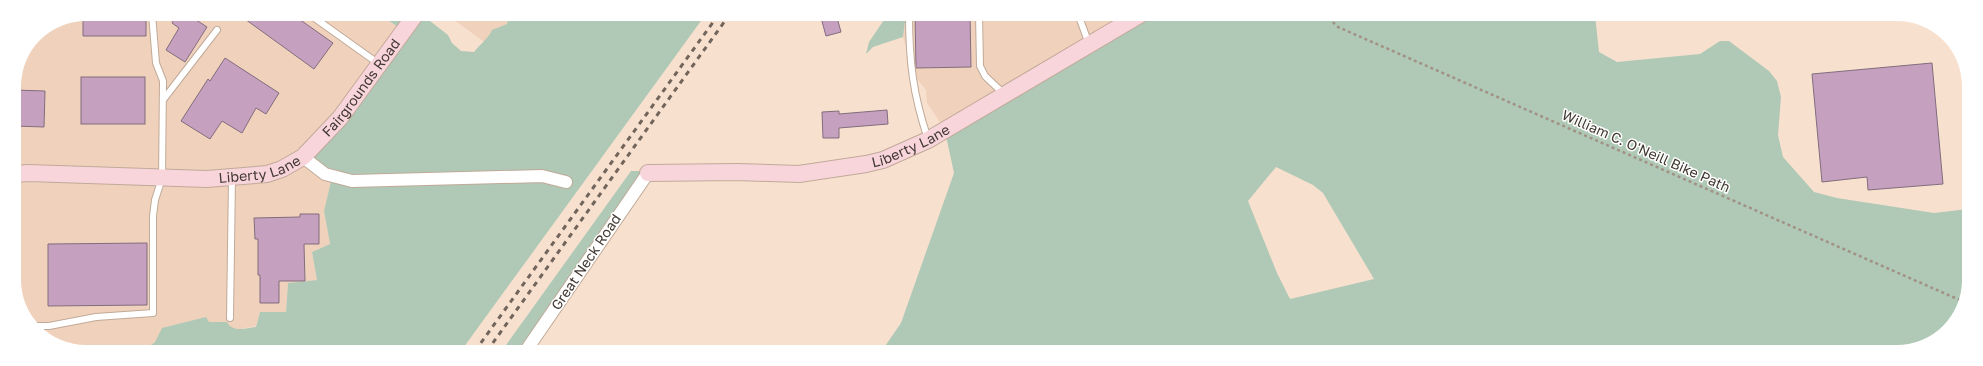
<svg xmlns="http://www.w3.org/2000/svg" width="1983" height="366" font-family="'Golos Text',sans-serif">
<style>
.built{fill:#f0d2bc}
.green{fill:#afc9b6;fill-rule:evenodd}
.building{fill:#c6a0bf;stroke:#816d7d}
.lines{fill:none;stroke-linecap:round;stroke-linejoin:round}
.lane-casing{stroke:#c0aa99;stroke-width:8}
.street-casing{stroke:#c0aa99;stroke-width:14}
.secondary-casing{stroke:#c0aa99;stroke-width:18}
.path{stroke:#a29185;stroke-width:2.5;stroke-dasharray:3 3;stroke-linecap:butt}
.lane{stroke:#fff;stroke-width:6}
.street{stroke:#fff;stroke-width:12}
.secondary{stroke:#f8d4db;stroke-width:16}
.rail{stroke:#71645a;stroke-width:3;stroke-dasharray:5 5;stroke-linecap:butt}
.labels{text-anchor:middle;stroke-width:3;stroke-linejoin:round;paint-order:stroke}
.street-label{font-size:14px;fill:#423932;stroke:#fff}
</style>
<rect width="100%" height="100%" fill="#f8e0cf"/>
<g class="built">
<path d="M86,14H379L401,29L332,177L324,211L330,244L312,252L317,280L288,283L286,312H260L256,326L234,330L229,327L155,342L142,351H76L38,334L16,299L14,86L20,58L35,35L59,19Z"/>
<path d="M446,14H568L525,72Z"/>
<path d="M906,14H1142L944,128L927,103L926,90L914,75L903,37Z"/>
</g>
<g class="green">
<path d="M379,14H421L448,35L452,43L461,51L474,52C480,44 488,39 492,30L507,24L510,14H706L461,351H142L155,342L162,328L206,317L209,322H227C233,333 245,328 256,327L260,312H286L288,283L317,280L312,252L330,244L324,211L332,177L308,161L401,29Z"/>
<path d="M888,14H906L903,37L873,47L866,54L869,42Z"/>
<path d="M1140,14L1595,15L1599,52L1617,62L1700,54L1720,41H1729L1769,71L1777,81L1781,97L1778,135L1783,157L1814,192L1837,198L1934,213L1968,209V290L1944,334L1897,352H881L901,323L954,173L946,136ZM1276,167L1313,185L1323,193L1374,279L1290,299L1277,273L1248,201Z"/>
<path d="M631,171H640L642,179L523,352H501Z"/>
</g>
<g class="building">
<path d="M86,14H146V36H83V15Z"/>
<path d="M177,14H187L207,27L185,62L166,50L179,28L172,23Z"/>
<path d="M238,14H292L333,43L314,69Z"/>
<path d="M820,14H836L841,32L826,36Z"/>
<path d="M915,14H970L971,67L916,68Z"/>
<path d="M225,58L279,93L266,114L256,108L242,133L222,121L210,139L181,121L208,79L210,81Z"/>
<path d="M1932,63L1943,184L1868,190L1867,177L1822,182L1812,74Z"/>
<rect x="81" y="77" width="64" height="47"/>
<path d="M14,90L45,91L44,127L14,126Z"/>
<path d="M887,110L888,124L839,128V138H823L822,112L839,111V114Z"/>
<path d="M300,214H319V244H304L305,281H279V303H260V275H258V239H255L254,218L300,217Z"/>
<path d="M147,243V305L48,306V244Z"/>
</g>
<g class="lines">
<defs>
<g id="lane">
<path d="M309,14L379,64"/>
<path d="M909,14C909,61 913,95 928,139"/>
<path d="M979,14L980,66L985,76L1004,94"/>
<path d="M1078,14L1089,44"/>
<path d="M163,100L217,30"/>
<path d="M230,318L232,178"/>
<path d="M33,326H49L96,317L153,313V216L155,200L162,178L163,81L156,63L152,14"/>
</g>
<g id="street">
<path d="M303,157L325,174L352,181L542,176L566,182"/>
<path d="M525,352L648,173"/>
</g>
<g id="secondary">
<path id="s1" d="M648,173L737,172L799,174L866,164L883,160L928,140L1141,14"/>
<path id="s2" d="M15,174L28,173L207,179L267,174L282,169L303,157L340,118L416,14"/>
</g>
</defs>
<use href="#lane" class="lane-casing"/>
<use href="#street" class="street-casing"/>
<use href="#secondary" class="secondary-casing"/>
<path class="path" d="M1324,14L1338,27L1962,301"/>
<use href="#lane" class="lane"/>
<use href="#street" class="street"/>
<use href="#secondary" class="secondary"/>
<g class="rail">
<path d="M475,351L719,14"/>
<path d="M487,351L730,14"/>
</g>
</g>
<g class="labels">
<g class="street-label">
<text dy="5" stroke="none"><textPath href="#s2" startOffset="383">Fairgrounds Road</textPath></text>
<text dy="5" stroke="none"><textPath href="#s1" startOffset="267">Liberty Lane</textPath></text>
<text transform="translate(1646 151) rotate(24)" y="5">William C. O'Neill Bike Path</text>
<text dy="5" stroke="none"><textPath href="#s2" startOffset="246">Liberty Lane</textPath></text>
<text transform="translate(586 262) rotate(-56)" y="5">Great Neck Road</text>
</g>
</g>
<path d="M0 0H1983V366H0ZM86 21H1897A65 65 0 0 1 1962 86V280A65 65 0 0 1 1897 345H86A65 65 0 0 1 21 280V86A65 65 0 0 1 86 21Z" fill="#fff" fill-rule="evenodd"/>
</svg>
